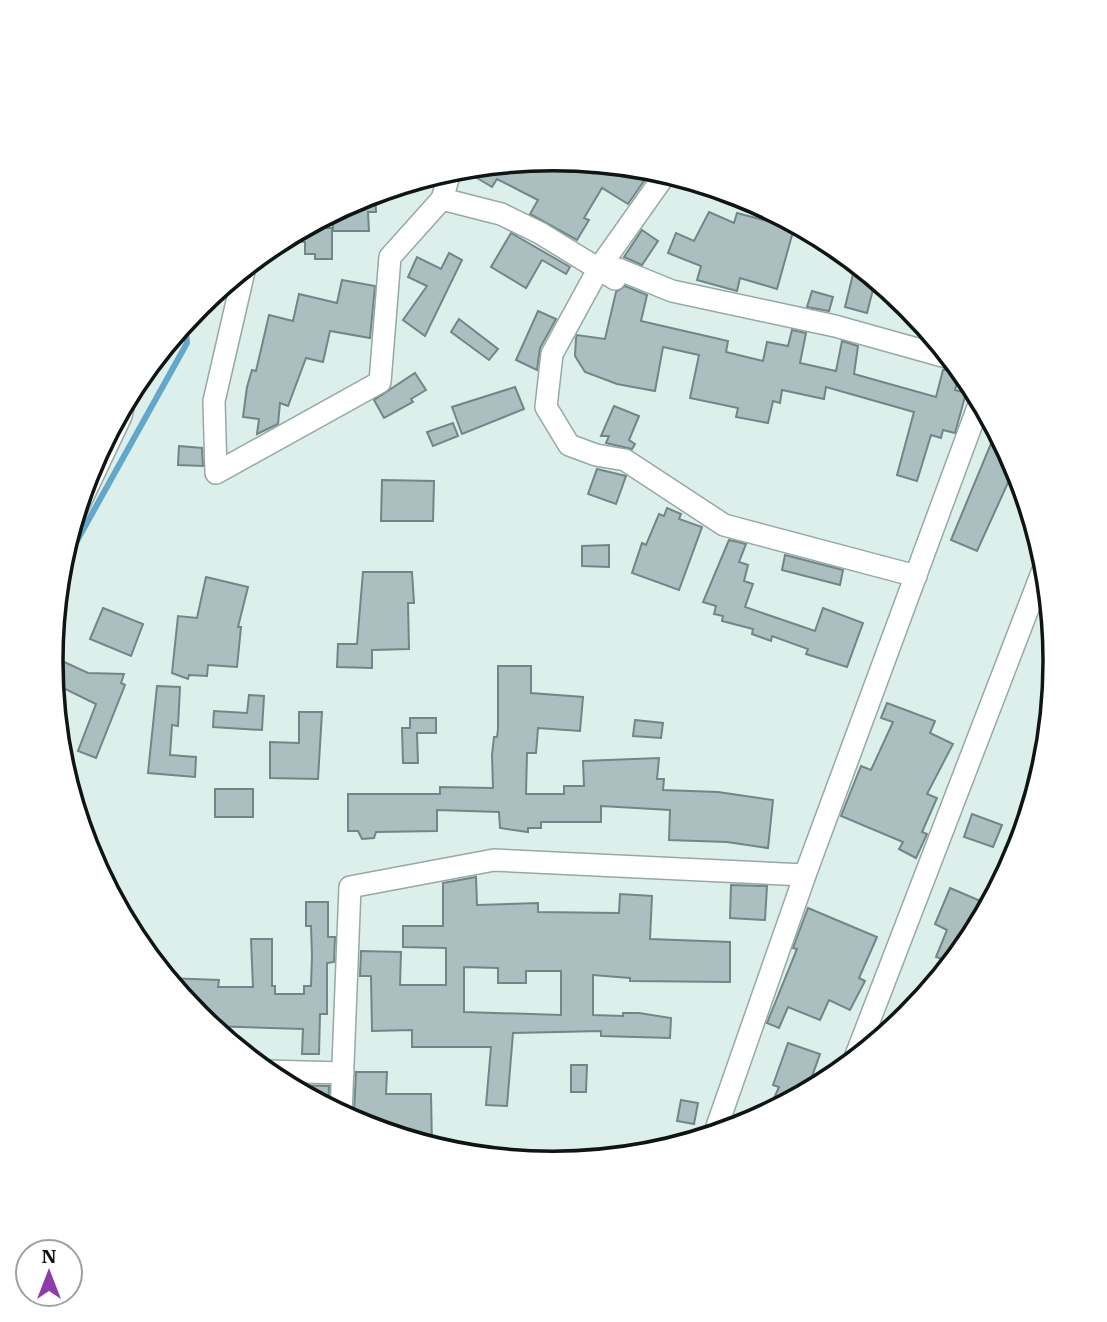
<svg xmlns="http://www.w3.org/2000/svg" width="1107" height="1322" font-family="'IBM Plex Serif',serif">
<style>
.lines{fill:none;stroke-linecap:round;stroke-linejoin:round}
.stream{stroke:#63a7cb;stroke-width:6}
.building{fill:#abbfc1;stroke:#728587;stroke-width:2;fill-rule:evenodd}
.street-casing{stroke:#96a9a4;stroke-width:24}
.street{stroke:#fff;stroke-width:21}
.rim{fill:none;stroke:#0e1513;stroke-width:3.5}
</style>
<rect width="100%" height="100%" fill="#dcefea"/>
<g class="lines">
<path class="stream" d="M59,573L187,343L185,321"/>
</g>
<g class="building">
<path d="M551,159L569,172L576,160L653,168L628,204L602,188L584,218L589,220L577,240L530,214L538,200L497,179L492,187L477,178L482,171L474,166L519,162L529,167L534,160Z"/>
<path d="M375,192L376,212H368L369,231H333V212Z"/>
<path d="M709,212L734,223L737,213L794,228L777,289L740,278L737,291L697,280L701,266L668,253L676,233L694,241Z"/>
<path d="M302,228H332V259H315V254H305V242L279,240Z"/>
<path d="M642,230L658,241L642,265L624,257Z"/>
<path d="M511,233L570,267L566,274L542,260L526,288L491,267Z"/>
<path d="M449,253L462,260L425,336L403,320L427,286L408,277L417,257L441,269Z"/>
<path d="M856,262L876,278L867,313L845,307Z"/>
<path d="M342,280L375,286L370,338L330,331L323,362L306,358L288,406L280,403L278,424L257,434L259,419L243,417L247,387L252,370L256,371L269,315L293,321L299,294L337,303Z"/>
<path d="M625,286L647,295L641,321L728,341L726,352L763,361L767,342L788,346L792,330L806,333L800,363L836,371L842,341L858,346L854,374L936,397L943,370L961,369L955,390L966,393L955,433L943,430L941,438L931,435L917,481L897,475L914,412L826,387L824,399L782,390L780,403L773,401L768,423L736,417L738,408L690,398L699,355L663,347L655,391L617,384L585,372L575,356L576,338L577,335L605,339L616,292Z"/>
<path d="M812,291L833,297L829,311L807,307Z"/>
<path d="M538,311L556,319L540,348L537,370L516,360Z"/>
<path d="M459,319L498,349L489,360L451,332Z"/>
<path d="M415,373L426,390L411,399L413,402L384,418L374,400Z"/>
<path d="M515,387L524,409L462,434L452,407Z"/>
<path d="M614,406L639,416L629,440L635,444L632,449L606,443L609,436H601Z"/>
<path d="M453,423L458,436L433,446L427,432Z"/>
<path d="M997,429L1016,465L977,551L951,540Z"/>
<path d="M179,446L202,448L203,466L178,465Z"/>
<path d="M597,469L626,476L616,504L588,494Z"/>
<path d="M382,480L434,481L433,521H381Z"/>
<path d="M667,508L681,514L679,519L702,527L679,590L632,573L642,543L646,545L659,514L664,516Z"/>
<path d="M729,540L746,544L739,562L748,565L744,581L753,584L745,607L815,631L823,608L863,623L847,667L806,654L808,649L772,636L771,641L752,634L753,629L722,621L723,616L714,614L716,606L703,602Z"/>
<path d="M609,545V567L582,566V546Z"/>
<path d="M785,555L843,570L840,585L782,570Z"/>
<path d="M363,572H412L414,603H408L409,649L372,650V668L337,667L338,644H357Z"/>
<path d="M206,577L248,587L238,627H241L237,667L208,665L207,676L189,675L188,679L172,673L178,616L197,618Z"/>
<path d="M103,608L143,624L131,656L90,639Z"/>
<path d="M62,661L88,673L124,674L121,683L125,685L96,758L78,751L96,704L53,683Z"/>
<path d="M498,666H531V693L583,697L580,731L538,728L536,753H527L526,794H564V786H584L583,761L659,758L657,779H664L663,790L718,792L773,800L768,848L727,842L669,840L670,810L601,806V822H541V828H528V832L500,828L499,812L437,810V831L376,832L374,838L362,839L358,831H348V794H440V787L493,788L492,755L494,737H497L498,729Z"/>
<path d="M157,686L180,687L178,726L172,725L170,755L196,757L195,777L148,773Z"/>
<path d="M249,695L264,696L262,730L213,727L214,711L247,713Z"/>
<path d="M887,703L935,721L930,733L953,744L927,794L937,798L922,832L927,834L916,858L899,849L903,842L841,816L861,766L871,770L893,722L881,718Z"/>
<path d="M299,712H322L318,779L270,778V742L299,743Z"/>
<path d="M410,718H436V733H417L418,763H403L402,728H410Z"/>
<path d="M635,720L663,723L661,738L633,736Z"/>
<rect x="215" y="789" width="38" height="28"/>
<path d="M972,814L1002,825L993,847L964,837Z"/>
<path d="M476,877L477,905L538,903V912L619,913L620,894L652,896L650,939L730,942V982L630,981V978L593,975V1015L623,1016V1013H639L671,1018L670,1038L601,1036V1031L513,1033L507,1106L486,1105L491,1047H412V1030L372,1031L371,976H360L361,951L401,952L400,985H446V948L403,947V926H443V883ZM464,967L498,968V983H526V971H561V1015L464,1012Z"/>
<path d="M731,885L767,886L765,920L730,918Z"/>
<path d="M950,888L990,905L971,941L953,963L936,957L947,930L935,924Z"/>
<path d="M306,902H328V937H335L334,962L327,963V1014H320L319,1054H302L303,1029L209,1026L167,978L219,980L218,987H253L251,939H272V986H275V994H304V986H311L312,956L311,926H306Z"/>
<path d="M808,908L877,937L859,978L865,981L850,1010L829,1000L820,1020L788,1007L779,1028L767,1023L797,949L793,948Z"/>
<path d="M788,1043L820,1054L806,1093L767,1114L779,1087L773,1085Z"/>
<path d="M571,1065H587L586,1092H571Z"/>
<path d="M356,1072H387L386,1094H431L432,1147L360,1125L361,1113L354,1112Z"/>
<path d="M285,1085L329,1086L328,1108L319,1103Z"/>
<path d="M681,1100L698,1103L694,1124L677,1121Z"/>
</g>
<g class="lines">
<defs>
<g id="street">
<path d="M667,172L599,268L552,354L546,407L569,445L596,455L625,460L724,525L916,576"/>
<path d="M442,199L501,214L540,233L615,279L618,269L672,291L835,326L953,359"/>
<path d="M245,267L214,401L216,473L380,382L390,257L442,199L451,169"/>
<path d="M76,511L121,416L124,403"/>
<path d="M853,1063L1046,562"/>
<path d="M265,1071L343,1073"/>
<path d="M341,1115L350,887L494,860L805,875"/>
<path d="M714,1135L805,875L981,399"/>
</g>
</defs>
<use href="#street" class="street-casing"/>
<use href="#street" class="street"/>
</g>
<path d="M0 0H1107V1322H0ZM63 661a490 490 0 1 1 980 0a490 490 0 1 1-980 0Z" fill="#fff" fill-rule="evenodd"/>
<path class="rim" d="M63 661a490 490 0 1 1 980 0a490 490 0 1 1-980 0Z"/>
<g transform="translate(49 1273)"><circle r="33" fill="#ffffff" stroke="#9fa1a1" stroke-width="2"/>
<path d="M0-5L12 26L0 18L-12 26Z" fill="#8e3cab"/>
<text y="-10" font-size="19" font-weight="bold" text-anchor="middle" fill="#0e1513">N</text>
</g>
</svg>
